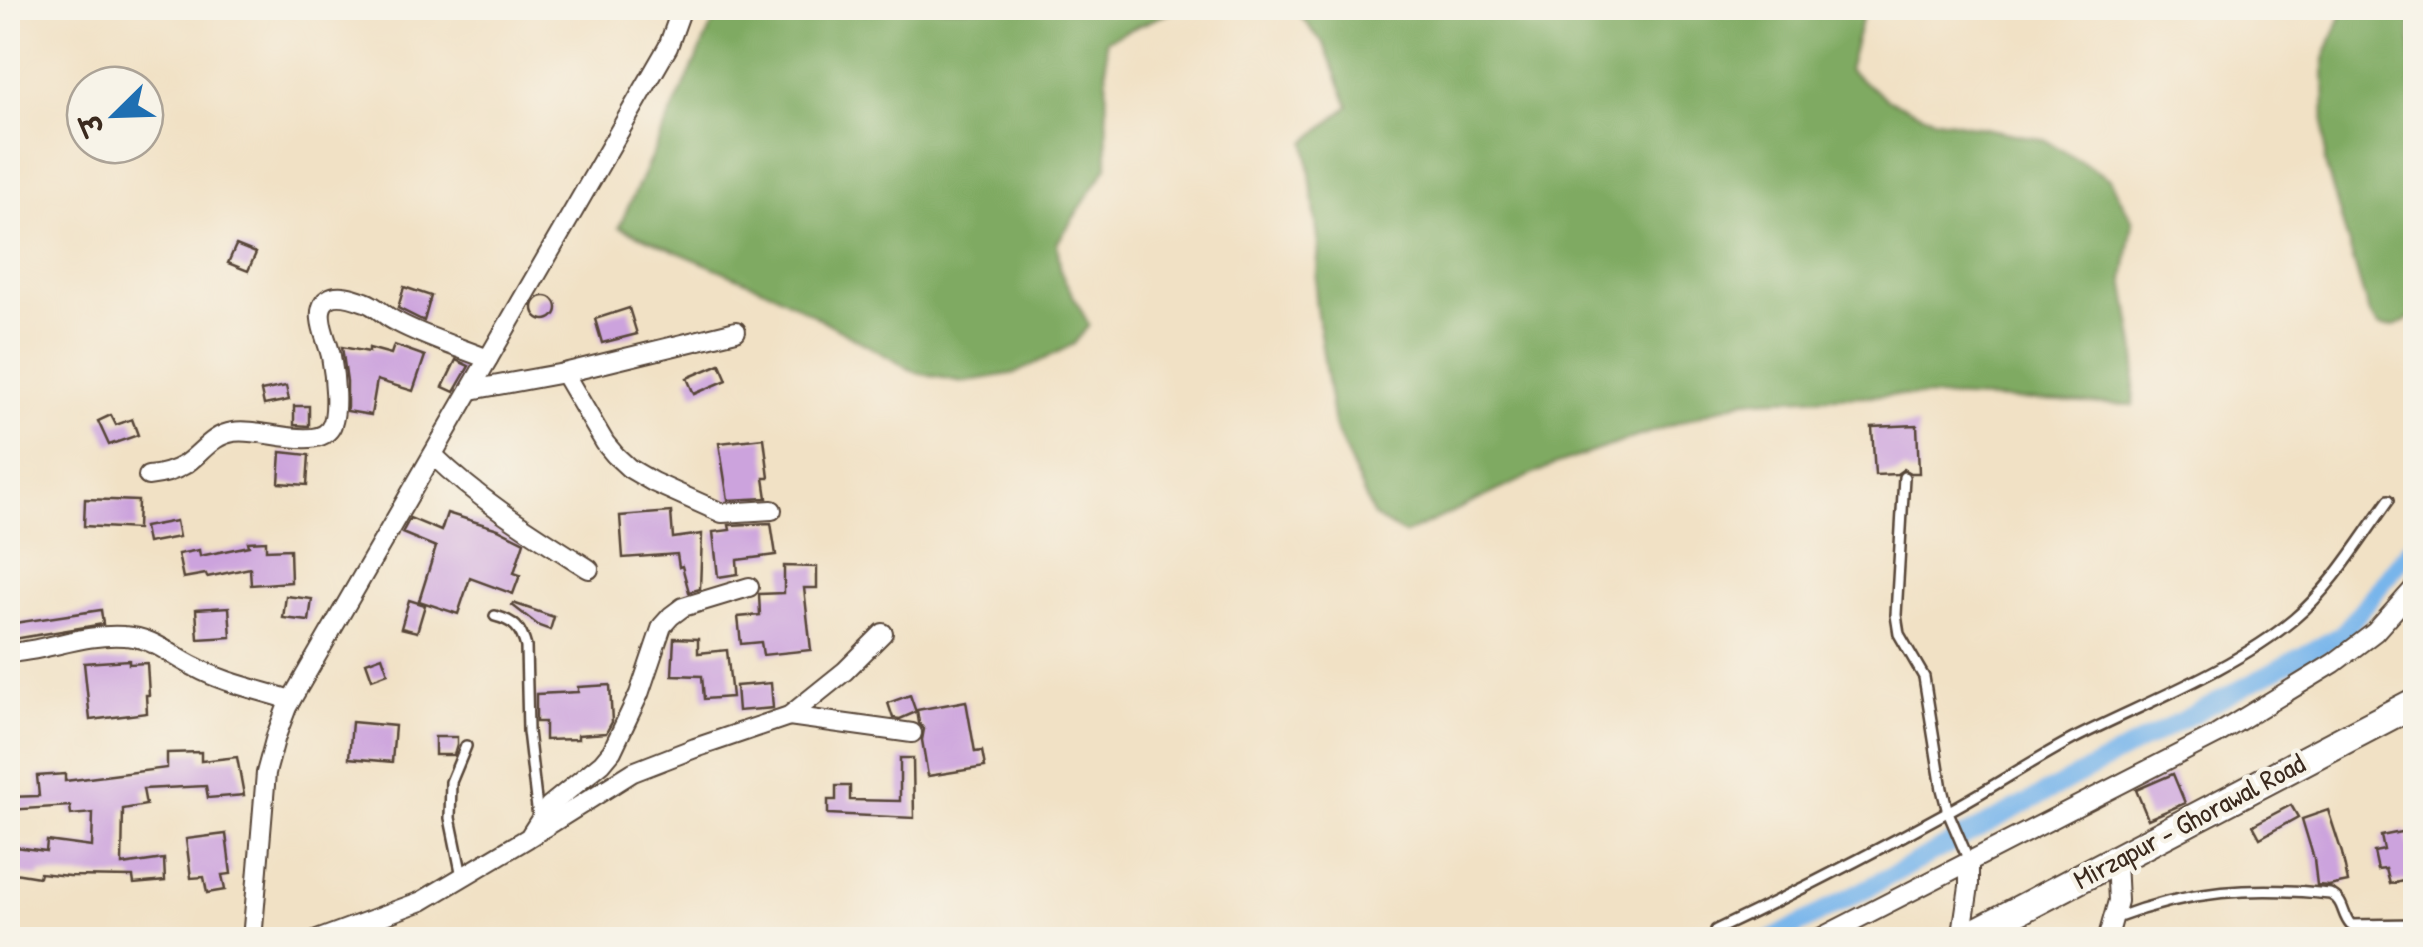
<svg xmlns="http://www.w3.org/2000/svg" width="2423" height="947" font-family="'Patrick Hand','Playpen Sans Deva',sans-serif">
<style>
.forest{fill:#7faa62;stroke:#5d6a40;stroke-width:2.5}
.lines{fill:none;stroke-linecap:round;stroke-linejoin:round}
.canal{stroke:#78b5eb;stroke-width:18}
.building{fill:#cca3dd}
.lane-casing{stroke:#564537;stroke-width:14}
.street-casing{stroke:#564537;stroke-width:22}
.primary-casing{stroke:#564537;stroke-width:32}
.lane{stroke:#fff;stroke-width:9}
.street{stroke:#fff;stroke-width:18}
.primary{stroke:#fff;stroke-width:28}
.labels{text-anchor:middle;stroke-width:9;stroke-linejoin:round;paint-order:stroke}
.street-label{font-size:28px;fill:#3b2a1e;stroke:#f7f3e8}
</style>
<rect width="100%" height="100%" fill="#f7f3e8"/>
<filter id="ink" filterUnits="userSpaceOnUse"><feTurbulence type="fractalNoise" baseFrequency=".01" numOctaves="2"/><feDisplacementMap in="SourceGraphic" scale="20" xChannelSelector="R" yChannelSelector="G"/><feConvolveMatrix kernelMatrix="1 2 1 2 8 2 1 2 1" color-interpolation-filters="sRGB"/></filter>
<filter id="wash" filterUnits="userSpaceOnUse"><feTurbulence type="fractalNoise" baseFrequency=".0048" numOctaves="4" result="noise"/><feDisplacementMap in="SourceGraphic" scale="40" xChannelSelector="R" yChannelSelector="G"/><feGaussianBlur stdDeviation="2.25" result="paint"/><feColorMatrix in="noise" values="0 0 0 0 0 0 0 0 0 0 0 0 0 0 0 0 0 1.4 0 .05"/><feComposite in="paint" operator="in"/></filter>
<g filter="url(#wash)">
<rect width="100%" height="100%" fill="#f1e1c5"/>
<g class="forest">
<path d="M720,8H1180L1106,40L1107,167L1057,243L1061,273L1089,325L1074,344L1016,373L963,382L917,373L772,292L619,227Z"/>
<path d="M1293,8H1869L1861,21L1848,70L1889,100L1932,118L2045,140L2110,179L2133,222L2124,279L2136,353L2133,405L1896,395L1745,400L1551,466L1405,534L1374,517L1334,425L1315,301L1319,245L1306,142L1349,106L1324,44Z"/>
<path d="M2344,8H2411L2415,312C2406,323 2394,329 2379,326L2369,314L2325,163L2324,59Z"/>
</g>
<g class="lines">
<path class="canal" d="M1770,940L2341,635L2416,541"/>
</g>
<g id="blocks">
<g class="building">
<path d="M236,245L256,253L248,271L228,263Z"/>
<path d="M404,287L431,296L424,321L398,308Z"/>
<circle cx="545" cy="308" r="12"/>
<path d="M629,308L637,334L602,343L595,319Z"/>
<path d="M394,345L425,356L413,391L377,380L371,415L347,411V382L342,347L369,352V348L391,354Z"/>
<path d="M456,360L469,366L454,392L443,387Z"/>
<path d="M720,364L727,380L694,394L687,378Z"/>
<path d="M286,386L289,400L264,405L261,391Z"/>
<path d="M294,406H309V426L294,425Z"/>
<path d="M111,415L116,425L132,419L138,435L109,445L98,421Z"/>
<path d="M1917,425L1919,473H1911L1904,469L1897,474L1875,475L1872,427Z"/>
<path d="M764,438L769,478H764L767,498L728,500L719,443Z"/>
<path d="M281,452L309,455L307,485L279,483Z"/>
<path d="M85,499L138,501L137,529L84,526Z"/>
<path d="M671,512L673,538L702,534L700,589L689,592L682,566L679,567L677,554L623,558L620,516Z"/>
<path d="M447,513L498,529L524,542L514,573L520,575L513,594L470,578L458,614L419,601L436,547L402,533L410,518L441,531Z"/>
<path d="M176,521L179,537L147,543L144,527Z"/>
<path d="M771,523L776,555L737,560L738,574L718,577L713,532L730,530L729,525Z"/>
<path d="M266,541V550L290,549L291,582L251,585L250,568L207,577L206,574L183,578L178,554L199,550L200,556L249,546L248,542Z"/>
<path d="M784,566L817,567V588H804L811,650L763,655L761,642L741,644L738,617L760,615L759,594L784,593Z"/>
<path d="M286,596L312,599L309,621L283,618Z"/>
<path d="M409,600L425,605L417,632L401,628Z"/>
<path d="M513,603L554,617L550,630L539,626L512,605Z"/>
<path d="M229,607L231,637L198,639L196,609Z"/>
<path d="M101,610L103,624L8,640V624Z"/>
<path d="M674,638L698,639V653L727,650L732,697L704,699L702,676L672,675Z"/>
<path d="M382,656L388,673L372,679L366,662Z"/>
<path d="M129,660V664L147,663L149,695H146L147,713L90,720L84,663Z"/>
<path d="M771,683L773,708L738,711L736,686Z"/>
<path d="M610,685L612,722L606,733L578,735V739L545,740V722H536V694L578,692V687Z"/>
<path d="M910,695L916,712L900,719L893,718L888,703Z"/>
<path d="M966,701L975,752L982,751L985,767L928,776L922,740L924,729L919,723L917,710Z"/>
<path d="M352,722L395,726L392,762L349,758Z"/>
<path d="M435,737H457V745L454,755H435Z"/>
<path d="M201,752V761L237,757L244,795L208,798L206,786L143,789L146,805L123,809L122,865L164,859L165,881L134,884L133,877L69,876L40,873L39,877L8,872V846L46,851L47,841L92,847L93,813L71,815L70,806L8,810V797L39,796L37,776L65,774V781L167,768V753Z"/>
<path d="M900,758H913L914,818L828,814V800H836V786H850V800L900,801Z"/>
<path d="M2173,774L2185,803L2148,819L2136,790Z"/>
<path d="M2291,805L2298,817L2260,838L2253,825Z"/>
<path d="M2328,810L2342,853L2348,882L2329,886L2317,885L2314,859L2302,819Z"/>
<path d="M2406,831L2416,878L2390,884L2386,869L2378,870L2374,852L2384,850L2381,836Z"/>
<path d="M226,834L231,874L222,875L225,890L207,893L204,877L191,878L186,839Z"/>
</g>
</g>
</g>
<g filter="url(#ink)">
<use href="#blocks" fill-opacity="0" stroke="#564537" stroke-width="2.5"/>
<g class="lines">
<defs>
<g id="lane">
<path d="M1904,477L1896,615L1899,634L1924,677L1942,789L1948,812L1969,861"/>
<path d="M495,616C514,621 521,628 526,647L528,731L538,817"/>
<path d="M462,876L450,818L451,782L466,746"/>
<path d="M2116,918C2189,890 2253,886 2330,894C2345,901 2341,914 2351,925L2416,924"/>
<path d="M1716,930C1795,893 1871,854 1947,812C1990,789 2030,762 2073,739C2144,703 2233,670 2294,619C2332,587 2360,540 2389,500"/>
</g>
<g id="street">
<path d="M564,373L736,331"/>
<path d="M471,390L564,373L605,443L615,455L629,468L653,482L722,513L772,510"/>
<path d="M433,455C480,501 534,534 589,569"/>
<path d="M148,476C160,475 172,472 184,465C201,454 212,435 233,432C258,427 313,450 329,430C340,417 334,372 331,356C328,343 322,331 321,319C320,311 322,303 328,299C338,292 354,298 365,302C377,306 385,317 397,322C425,337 458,347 488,359"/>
<path d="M8,653C46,651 85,633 124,636C153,637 170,655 195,667C224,683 260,690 291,700"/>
<path d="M789,716L912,733"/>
<path d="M531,834L549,806L602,763L612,751L639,694L662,626L671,616L683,607L749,587"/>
<path d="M8,939L15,940"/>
<path d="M252,940L266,773L276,736L287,707L668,47L682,8"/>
<path d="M317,940L422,901L528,838L633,772L695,748L789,716L845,671L883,633"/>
<path d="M1816,940L2216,735L2334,663L2375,632L2416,586"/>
<path d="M1961,940L1969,886V861"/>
<path d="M2107,940L2118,901L2116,861"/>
</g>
<path id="primary" d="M1962,940L2416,702"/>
</defs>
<use href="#lane" class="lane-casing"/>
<use href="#street" class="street-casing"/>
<use href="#primary" class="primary-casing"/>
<use href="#lane" class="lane"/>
<use href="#street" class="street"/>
<use href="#primary" class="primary"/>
</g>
</g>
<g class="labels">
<g class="street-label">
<text transform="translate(2189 821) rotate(-28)" y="10">Mirzapur - Ghorawal Road</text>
</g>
</g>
<rect width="2423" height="947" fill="none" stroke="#f7f3e8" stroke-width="40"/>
<g transform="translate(115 115) rotate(247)"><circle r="48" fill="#f7f3e8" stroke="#aca397" stroke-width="2.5"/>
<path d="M0-8L18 38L0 25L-18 38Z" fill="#1f6fb2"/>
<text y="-15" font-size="28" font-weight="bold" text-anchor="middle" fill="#3b2a1e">उ</text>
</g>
</svg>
